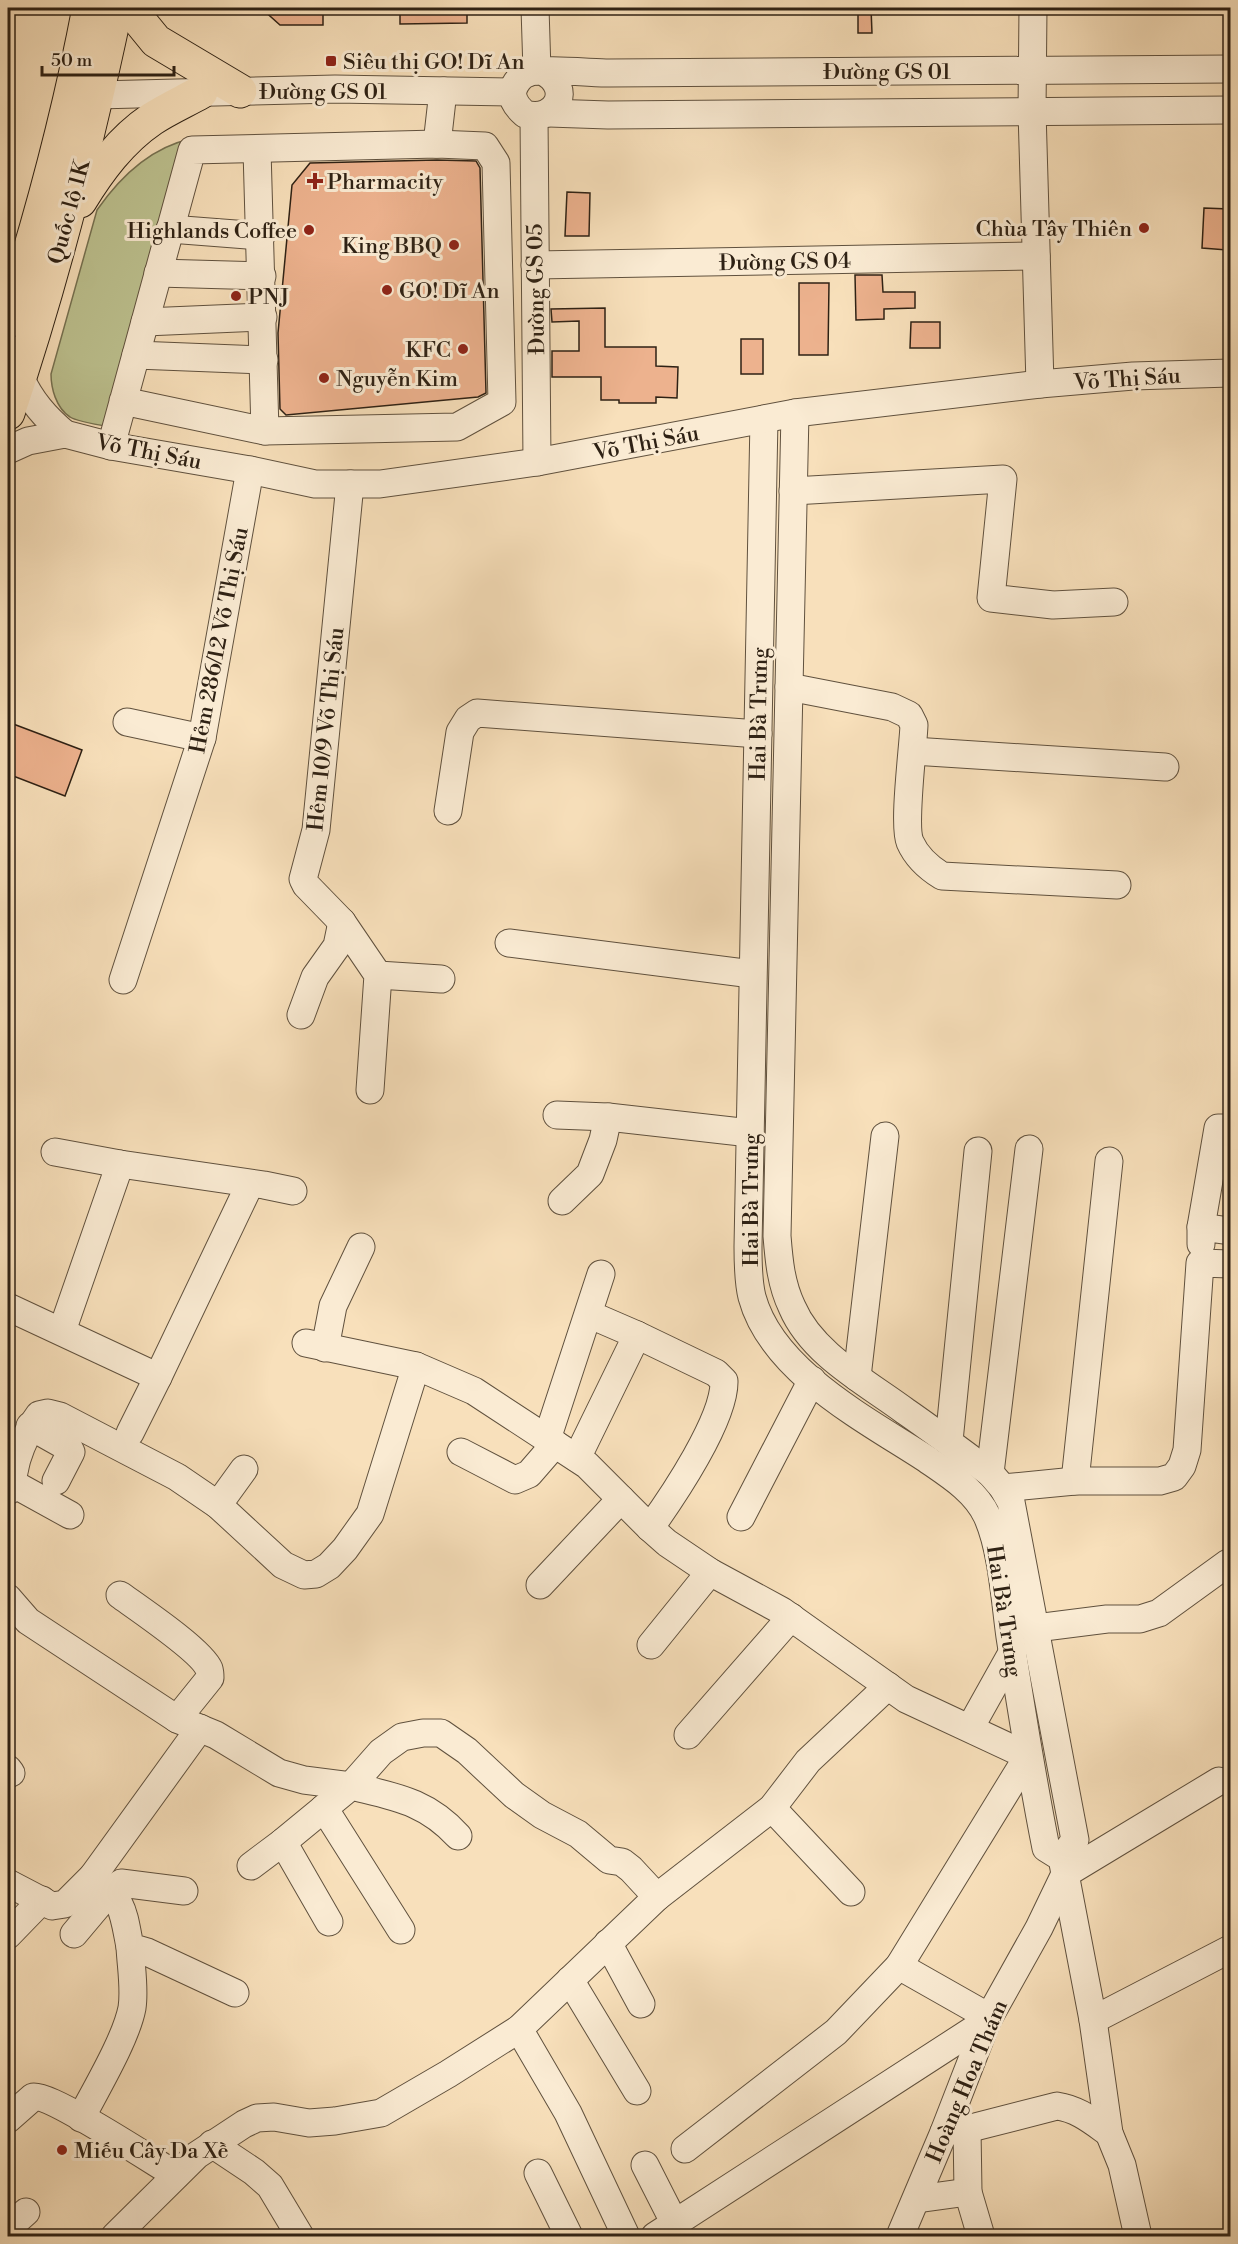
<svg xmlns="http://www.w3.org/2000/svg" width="1238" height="2244" font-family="'Libre Bodoni',serif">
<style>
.green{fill:#bdc290;stroke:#767252;stroke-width:1.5}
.building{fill:#edb28e;stroke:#2e2114;stroke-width:1.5}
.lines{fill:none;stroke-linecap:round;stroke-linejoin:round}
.minor-casing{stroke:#60513e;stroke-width:29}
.major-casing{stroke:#2e2114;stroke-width:35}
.minor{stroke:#faebd3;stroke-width:27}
.major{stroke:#f8e0bb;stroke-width:33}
.poi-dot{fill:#8f2418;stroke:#faebd3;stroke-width:2}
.labels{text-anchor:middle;stroke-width:6;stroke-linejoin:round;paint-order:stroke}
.poi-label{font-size:22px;fill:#2e2114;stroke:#faebd3;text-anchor:start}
.street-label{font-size:22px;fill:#2e2114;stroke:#faebd3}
</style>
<rect width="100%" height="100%" fill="#f8e0bb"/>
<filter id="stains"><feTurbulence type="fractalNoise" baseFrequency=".00333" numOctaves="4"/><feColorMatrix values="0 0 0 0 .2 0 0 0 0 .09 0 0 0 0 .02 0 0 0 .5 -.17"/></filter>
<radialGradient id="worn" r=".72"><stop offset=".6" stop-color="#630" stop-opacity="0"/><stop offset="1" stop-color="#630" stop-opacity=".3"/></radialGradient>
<path class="green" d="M190,139L117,428C106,426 77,422 70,417C56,408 51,388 51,374L97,210C120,177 150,148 190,139Z"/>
<g class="building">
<path d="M261,8H323V25H280Z"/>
<path d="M400,8H467V23L400,24Z"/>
<path d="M858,8H871L872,33H858Z"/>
<path d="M437,160L476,161L480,168L486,393L478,397L286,415L280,409L278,333L292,185L310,163Z"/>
<path d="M567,192L590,193L589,236H565Z"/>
<path d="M1204,208L1229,209L1227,250L1202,248Z"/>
<path d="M855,275H882L883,292H915V308L884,309V319L856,320Z"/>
<path d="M799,283H829L828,355H799Z"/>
<path d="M605,308V347H656V366L678,367L677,398L656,397V403H619V400H601V377H552V351H579V321L552,322L551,309Z"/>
<path d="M911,322H940V348H910Z"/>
<rect x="741" y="339" width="22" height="35"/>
<path d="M8,722L82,750L65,796L8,774Z"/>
</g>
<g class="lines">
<defs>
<g id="minor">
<path d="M535,8L537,71"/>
<path d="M1033,8L1032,111L1040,384"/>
<path d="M544,72C573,88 557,123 525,114C518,108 511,100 513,90C515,83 521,75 528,73C539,68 593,73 609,73L1230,69"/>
<path d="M97,95L335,89L512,92"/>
<path d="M549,113L608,115L1230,110"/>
<path d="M534,117L537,462"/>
<path d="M437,144L443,91"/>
<path d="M257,150L265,431"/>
<path d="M170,229L261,236"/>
<path d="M535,265L1036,256"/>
<path d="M158,273L262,276"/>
<path d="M145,322L263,317"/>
<path d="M136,355L264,360"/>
<path d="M20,377C31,401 45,417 65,434"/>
<path d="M795,413L777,1236C779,1261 781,1284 792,1307C812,1354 866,1382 905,1411C934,1431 962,1452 990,1473L1003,1488L1011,1502L1075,1840L1062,1858"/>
<path d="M764,419L748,1247C748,1263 748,1281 752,1297C772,1371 865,1419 925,1458C948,1474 975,1490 987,1516C1002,1549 1005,1601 1010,1637C1021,1708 1032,1778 1046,1848L1062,1858L1093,2020L1109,2133L1122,2165L1138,2236"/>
<path d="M111,446L192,150L437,144L485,146L496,163L502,402L457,427L265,431L123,401"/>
<path d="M8,450L28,441L65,434L111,446L250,470L315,484H380L537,462L795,413L1040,384L1133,376L1230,373"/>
<path d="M350,484L316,830L303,879L306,885L342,922L378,975L370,1090"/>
<path d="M793,491L1003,479L991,598L1053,605L1114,602"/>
<path d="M789,687L892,707L909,715L914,725C913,749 903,825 910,842C917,858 929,868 942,876L1117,885"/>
<path d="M127,722L202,738"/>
<path d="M913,751L1165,767"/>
<path d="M448,811L460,732L468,719L477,713L758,734"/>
<path d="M509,943L752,974"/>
<path d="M378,975L441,979"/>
<path d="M123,980L202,738L250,470"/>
<path d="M301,1015L315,977L337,946L342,922"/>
<path d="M557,1115L608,1117L750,1133"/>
<path d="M55,1152L120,1164L264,1185L293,1191"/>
<path d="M562,1201L590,1174L603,1140L608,1117"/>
<path d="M1201,1227L1218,1128H1230"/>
<path d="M1201,1244V1227L1230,1231"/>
<path d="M8,1307L158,1377"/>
<path d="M62,1331L120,1164"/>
<path d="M637,1335L716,1373L724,1381C725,1419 673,1496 650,1528"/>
<path d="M306,1343L416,1366L474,1391L587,1465L650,1528L667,1543L710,1572L782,1611L906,1699L1028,1756L899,1966L836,2032L685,2149"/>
<path d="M325,1348L333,1306L361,1247"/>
<path d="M857,1377L885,1136"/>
<path d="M30,1426L69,1448L71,1452L56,1481"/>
<path d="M130,1433L158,1377L250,1184"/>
<path d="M547,1439L601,1274"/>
<path d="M949,1441L978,1151"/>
<path d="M461,1452L515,1480L529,1474L555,1444"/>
<path d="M577,1458L637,1335L600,1319"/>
<path d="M990,1473L1029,1149"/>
<path d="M1075,1481L1109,1161"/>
<path d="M12,1483L70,1515"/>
<path d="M1003,1488L1075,1481H1160L1174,1477L1182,1466L1187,1450L1200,1263L1230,1264"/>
<path d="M8,1491C13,1481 14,1470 17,1459C22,1443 29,1428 39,1415L48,1413L60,1416L177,1477L218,1505L283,1565L304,1575L316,1574L329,1566L345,1549L370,1514L416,1366"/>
<path d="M218,1505L244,1469"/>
<path d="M741,1517L812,1380"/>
<path d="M540,1585L621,1499"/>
<path d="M120,1595C138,1608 202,1651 209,1669C210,1672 210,1675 210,1678L177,1719"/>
<path d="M8,1598L28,1621L177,1719L216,1735L279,1773L304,1780L351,1786L381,1752L402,1737L423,1733H441L467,1751L514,1795L542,1815L578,1834L609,1860L622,1862L631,1869L657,1897"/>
<path d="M1036,1628L1107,1619H1140L1159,1613L1228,1563"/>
<path d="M651,1645L710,1572"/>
<path d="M970,1728L1013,1651"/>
<path d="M688,1735L791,1617"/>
<path d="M8,1769L11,1773"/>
<path d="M324,1808L401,1930"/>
<path d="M772,1808L851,1892"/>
<path d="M283,1842L329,1922"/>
<path d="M251,1866L283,1842L351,1786C395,1797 426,1801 458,1836"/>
<path d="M93,1876C124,1900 123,1911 130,1947L147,1952L235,1993"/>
<path d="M8,1883L52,1906L65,1904L93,1876L200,1728"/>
<path d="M74,1934L111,1890L121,1883L184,1891"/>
<path d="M8,1935L42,1900"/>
<path d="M608,1943L641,2004"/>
<path d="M899,1966L989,2017"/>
<path d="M570,1980L637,2091"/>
<path d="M1093,2020L1230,1949"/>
<path d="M519,2029L568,2113L626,2236"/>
<path d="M81,2118C96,2089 126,2039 132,2008C135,1989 131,1967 130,1947"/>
<path d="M8,2119L33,2097C51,2094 154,2162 176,2175"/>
<path d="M967,2129L968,2192L981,2236"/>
<path d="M944,2132L967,2129L1057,2106C1078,2109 1092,2121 1109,2133"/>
<path d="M212,2144L254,2172L270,2186L300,2236"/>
<path d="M645,2165L675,2224"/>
<path d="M538,2173L569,2236"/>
<path d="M917,2199L968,2192"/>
<path d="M8,2228L26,2212"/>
<path d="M115,2236L197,2155L244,2124L257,2118L274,2117L309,2123L335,2121L381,2113L448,2074L519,2029L657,1897L772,1808L808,1761L888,1686"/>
<path d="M655,2236L987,2021"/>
<path d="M900,2236L944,2132L987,2021L1039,1928L1065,1874L1219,1781"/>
</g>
<g id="major">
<path d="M129,8L156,41L240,91"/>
<path d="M80,201C99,170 121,140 152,119C167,109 185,101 201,92"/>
<path d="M8,321C41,218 69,113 89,8"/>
<path d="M8,413C53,280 87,145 116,8"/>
</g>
</defs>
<use href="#minor" class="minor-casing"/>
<use href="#major" class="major-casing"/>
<use href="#minor" class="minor"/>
<use href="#major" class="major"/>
</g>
<g class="poi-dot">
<rect x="325" y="55" width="12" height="12" rx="3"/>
<path d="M312 172h6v6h6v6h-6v6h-6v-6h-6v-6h6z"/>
<circle cx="1144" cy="228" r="6"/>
<circle cx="309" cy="230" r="6"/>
<circle cx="454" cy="245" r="6"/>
<circle cx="387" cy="290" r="6"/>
<circle cx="236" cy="296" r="6"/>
<circle cx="463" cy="349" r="6"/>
<circle cx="324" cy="378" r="6"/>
<circle cx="62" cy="2150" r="6"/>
</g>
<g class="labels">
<g class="poi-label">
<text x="343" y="69">Siêu thị GO! Dĩ An</text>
<text x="327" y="189">Pharmacity</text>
<text x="1132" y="236" text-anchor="end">Chùa Tây Thiên</text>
<text x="297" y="238" text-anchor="end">Highlands Coffee</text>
<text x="442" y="253" text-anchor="end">King BBQ</text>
<text x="399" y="298">GO! Dĩ An</text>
<text x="248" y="304">PNJ</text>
<text x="451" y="357" text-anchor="end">KFC</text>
<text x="336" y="386">Nguyễn Kim</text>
<text x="74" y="2158">Miếu Cây Da Xề</text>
</g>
<g class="street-label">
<text x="887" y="79">Đường GS 01</text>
<text x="323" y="99">Đường GS 01</text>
<text transform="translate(68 212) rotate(-75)" y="8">Quốc lộ 1K</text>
<text transform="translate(785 261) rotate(-1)" y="8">Đường GS 04</text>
<text transform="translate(535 289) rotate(-91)" y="8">Đường GS 05</text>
<text transform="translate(1127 378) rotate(-4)" y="8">Võ Thị Sáu</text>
<text transform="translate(646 442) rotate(-11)" y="8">Võ Thị Sáu</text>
<text transform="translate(149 451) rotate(11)" y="8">Võ Thị Sáu</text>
<text transform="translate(218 640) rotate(-79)" y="8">Hẻm 286/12 Võ Thị Sáu</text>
<text transform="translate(758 714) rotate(-89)" y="8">Hai Bà Trưng</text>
<text transform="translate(325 729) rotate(-84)" y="8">Hẻm 10/9 Võ Thị Sáu</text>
<text transform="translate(750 1200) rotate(-90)" y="8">Hai Bà Trưng</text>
<text transform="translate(1005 1611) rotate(81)" y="8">Hai Bà Trưng</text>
<text transform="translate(966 2081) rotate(-67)" y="8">Hoàng Hoa Thám</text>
</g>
</g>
<rect width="1238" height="2244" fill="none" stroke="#f8e0bb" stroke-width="30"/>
<rect x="9" y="9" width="1220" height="2226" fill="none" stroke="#2e2114" stroke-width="3"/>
<rect x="15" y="15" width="1208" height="2214" fill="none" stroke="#2e2114" stroke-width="1.5"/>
<path d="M42 66v9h132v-9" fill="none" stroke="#2e2114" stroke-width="3"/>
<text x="51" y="66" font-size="18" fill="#2e2114" stroke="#faebd3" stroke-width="4.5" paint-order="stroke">50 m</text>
<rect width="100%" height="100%" filter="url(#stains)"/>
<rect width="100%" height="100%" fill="url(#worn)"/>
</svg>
